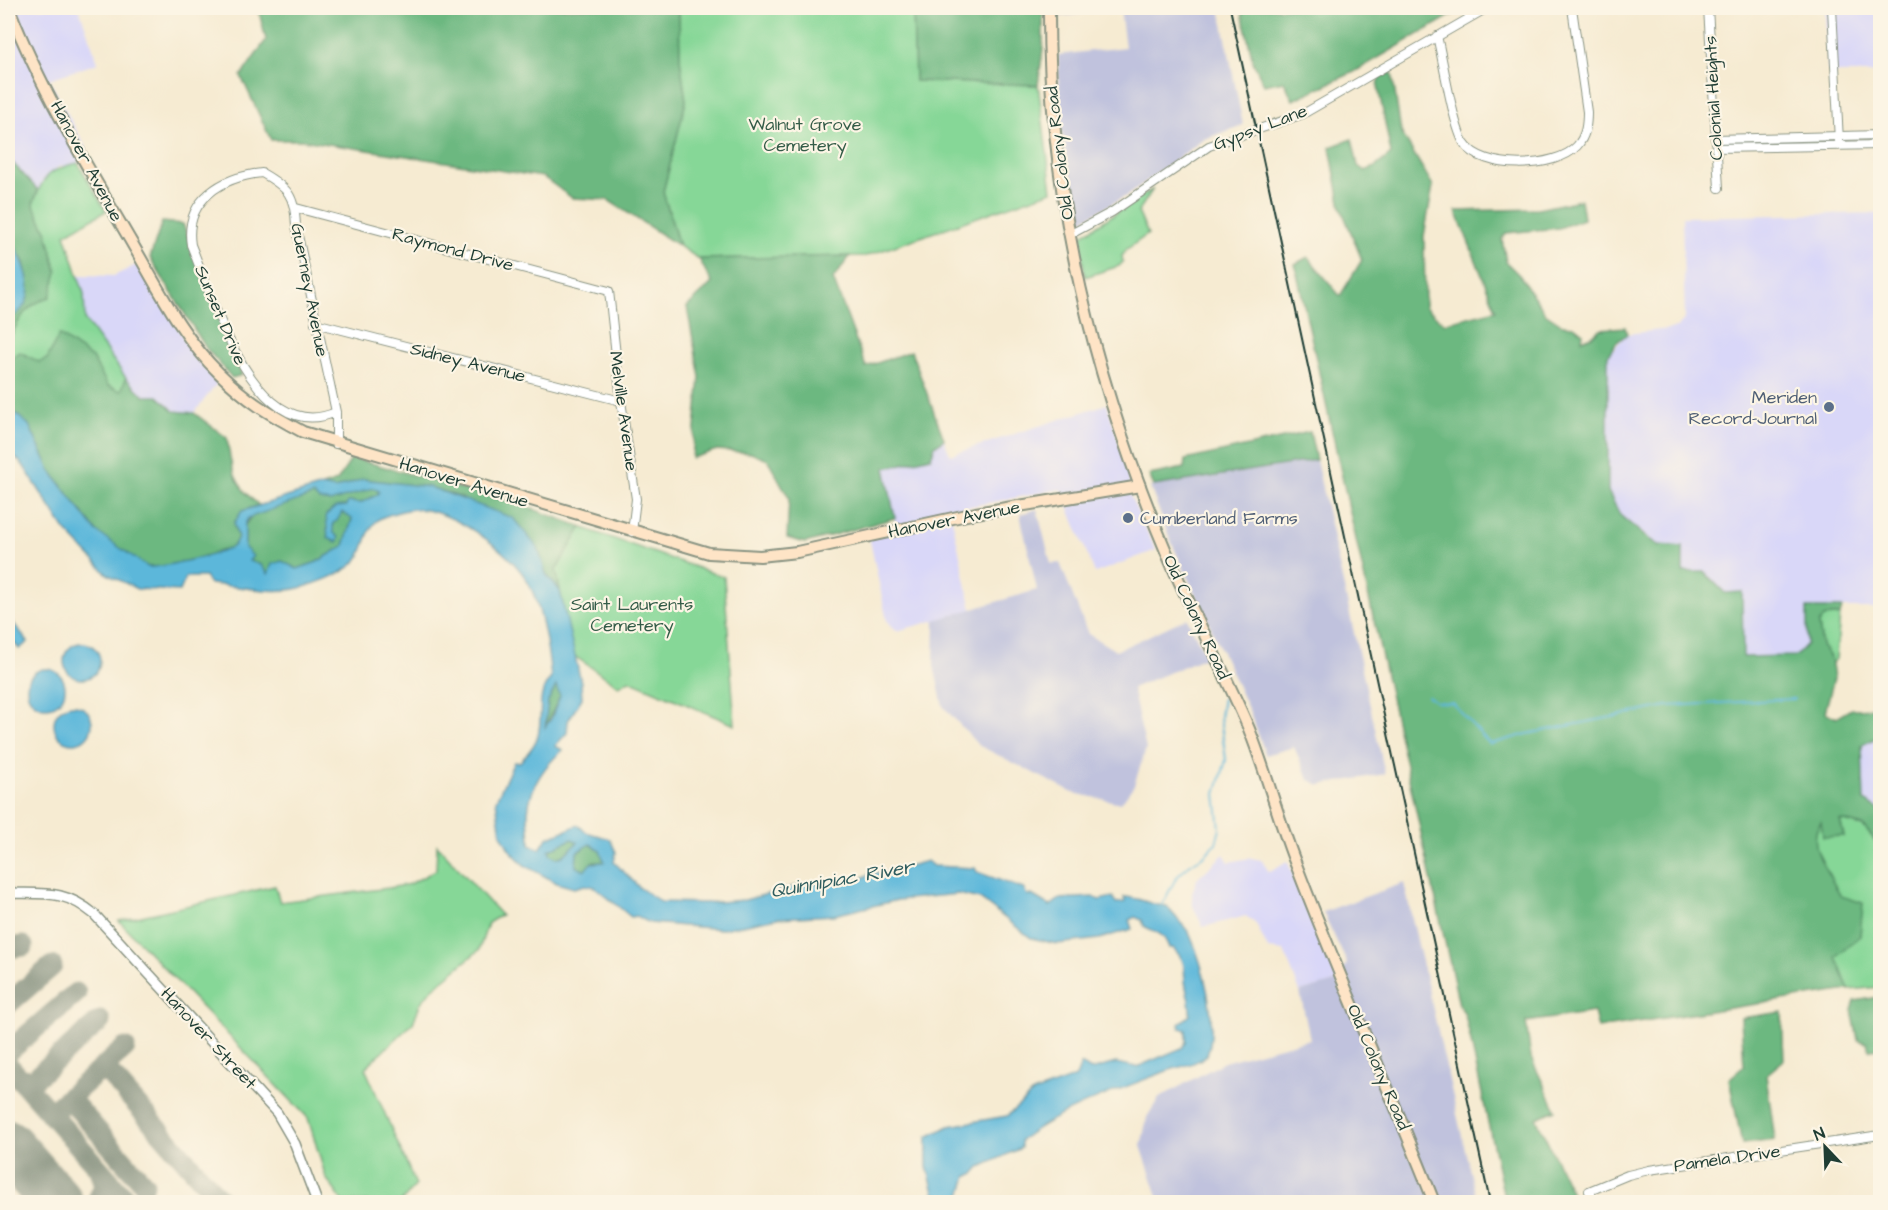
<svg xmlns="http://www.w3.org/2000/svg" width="1888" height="1210" font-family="'Architects Daughter',sans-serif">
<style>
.built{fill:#d9d7f8}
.industrial{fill:#c0c2dd}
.green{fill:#86d797;stroke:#528a66;stroke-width:1.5}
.forest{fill:#6cb880;stroke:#467a5a;stroke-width:1.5}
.water{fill:#5cb7da;stroke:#3e7a87;stroke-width:1.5;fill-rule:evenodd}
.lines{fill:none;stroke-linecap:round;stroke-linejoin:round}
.stream{stroke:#5cb7da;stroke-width:2}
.taxiway{stroke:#8a9483;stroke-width:21}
.runway{stroke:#8a9483;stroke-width:52}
.minor-casing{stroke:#8a9483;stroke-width:10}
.tertiary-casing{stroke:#8a9483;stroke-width:12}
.secondary-casing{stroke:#8a9483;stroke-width:14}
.minor{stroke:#fff;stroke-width:8}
.tertiary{stroke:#fff;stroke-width:9}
.secondary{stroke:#fee4c6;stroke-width:10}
.rail{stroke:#1f3d34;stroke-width:2}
.service-dot{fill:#5c6f8a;stroke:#fcf5e5;stroke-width:2}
.labels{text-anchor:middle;stroke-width:4.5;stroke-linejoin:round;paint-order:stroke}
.street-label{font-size:18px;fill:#1f3d34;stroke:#fcf5e5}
.park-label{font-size:18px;fill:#345c48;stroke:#fcf5e5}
.service-label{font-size:18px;fill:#4e5e75;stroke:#fcf5e5;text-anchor:end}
.water-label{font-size:20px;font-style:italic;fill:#2e5c5e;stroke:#fcf5e5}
</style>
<rect width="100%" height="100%" fill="#fcf5e5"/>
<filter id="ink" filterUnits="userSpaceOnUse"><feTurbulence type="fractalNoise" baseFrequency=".0167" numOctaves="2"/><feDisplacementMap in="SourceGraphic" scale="12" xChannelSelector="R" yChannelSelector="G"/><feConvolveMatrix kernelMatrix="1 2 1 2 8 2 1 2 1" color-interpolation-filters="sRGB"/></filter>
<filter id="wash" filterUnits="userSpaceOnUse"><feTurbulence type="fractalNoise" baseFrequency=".008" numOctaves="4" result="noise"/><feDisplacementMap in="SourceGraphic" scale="24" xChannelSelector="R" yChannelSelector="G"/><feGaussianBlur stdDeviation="1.35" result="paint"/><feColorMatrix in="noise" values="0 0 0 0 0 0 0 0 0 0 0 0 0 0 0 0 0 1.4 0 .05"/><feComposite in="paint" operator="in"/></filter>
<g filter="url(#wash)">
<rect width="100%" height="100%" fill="#f6ebd2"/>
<g class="built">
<path d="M8,8H79L98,63L49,79L86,148L78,163L58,167L42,182L38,190L8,158Z"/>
<path d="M1825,8H1880V73H1835L1828,71Z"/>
<path d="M1880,213V608H1807V645L1796,656L1742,657L1725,593L1704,572H1683L1658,545L1620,515L1608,491V355L1627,334L1677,328L1685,318L1682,217Z"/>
<path d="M140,263L195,357L218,382L194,413L174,411L158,396H144L126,378L85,320L84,294L79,275L114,276Z"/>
<path d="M1107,404L1128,471L1131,498L1156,550L1095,573L1061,489L950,510L972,610L897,631L887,621L868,531L896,525L885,468L931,457L935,446L944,439L950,455Z"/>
<path d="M1880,736V810L1864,801L1862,745Z"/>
<path d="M1224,854L1229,862L1250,858L1262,860L1269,872L1287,861L1338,981L1300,992L1284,951L1268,949L1256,924L1246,916L1203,927L1193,906L1192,893L1197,879Z"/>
</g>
<g class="industrial">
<path d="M1056,8H1220L1243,125L1204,139L1126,196L1078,222L1060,122L1058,55L1125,47L1120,9L1056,17Z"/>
<path d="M1316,460L1385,774L1320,785L1309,780L1294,747L1266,755L1251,715L1170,539L1150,487Z"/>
<path d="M1037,509L1051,564L1060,563L1088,634L1116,651L1187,618L1206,657L1132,688L1146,749L1134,785L1121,803L1073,793L978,745L943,706L934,666L935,620L1037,590L1020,514Z"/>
<path d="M1404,883L1477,1202H1160L1141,1146L1147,1117L1159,1098L1224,1062L1310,1039L1300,992L1338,981L1347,963L1323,912Z"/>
</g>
<g class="green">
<path d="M676,8H913L915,81L1038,85L1052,191L866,256L699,259L679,246L663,192L686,101L680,59L679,14Z"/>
<path d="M78,163L106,211L65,234L84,294L85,320L126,378L122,392L107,385L92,358L59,335L48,359L39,362L11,386H8V343L18,318L38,301L47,233L33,204C43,176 49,169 78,163Z"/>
<path d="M1153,189L1138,212L1148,234L1126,250L1122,256L1123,262L1119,266L1085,277L1080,242L1082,235Z"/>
<path d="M580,527L724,577L735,725L629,680L619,686L573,655L556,570Z"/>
<path d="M1840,615L1836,659L1832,663L1822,646L1819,624L1824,617Z"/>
<path d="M1839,820L1863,826L1880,846V987L1849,990L1835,957L1860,936L1815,847L1814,832L1821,822L1844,836Z"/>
<path d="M437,845L501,915L488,923L479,950L432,989L420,1004L413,1023L365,1068L416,1185L401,1202H343L326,1178L308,1118L119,921L275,886L280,902L389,888L410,884L436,870Z"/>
</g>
<g class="forest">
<path d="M258,8H676L679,14L680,59L686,101L663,192L679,246L608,200L572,198L543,177L302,140H271L241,76L266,40Z"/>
<path d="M913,8H1043V49L1038,85L915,81Z"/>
<path d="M1241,8H1464L1354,72L1293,100L1284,81L1264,85L1253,62Z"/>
<path d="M1392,72L1401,132L1433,186L1424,236L1425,307L1444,323L1496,310L1456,211L1538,209L1581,200L1584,219L1559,228L1506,233L1502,239L1506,262L1520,276L1545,313L1563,325L1574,326L1583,333L1582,340L1592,336L1600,329L1625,327L1627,334L1616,343L1608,355V491L1620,515L1647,538L1658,545L1683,547V572H1704L1725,593L1742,592L1743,657L1796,656L1807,644V608H1842L1840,615L1824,617L1819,624L1822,646L1831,658L1834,678L1825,712L1836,718L1851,709L1880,708V736L1862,745L1864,801L1880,810V846L1863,826L1840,820L1844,836L1823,837L1821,822C1804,844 1830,875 1841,896L1863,903L1860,936L1836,957L1849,990L1598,1028L1594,1012L1526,1022L1531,1058L1556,1110L1536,1118L1576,1202H1505L1465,1014L1459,1005L1295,264L1308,257L1340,296L1362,260L1341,208L1330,147L1352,139L1358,166L1365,171L1375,167L1391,154L1378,86L1380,77Z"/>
<path d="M8,158L38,190L33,204L47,233L57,272L50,297C23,306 19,320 8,343V322L28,284L24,262L14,245L8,247Z"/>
<path d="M162,222L183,224L242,375L232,378L206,348L150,258Z"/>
<path d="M850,256L833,279L866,367L911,351L944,439L935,446L931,457L885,468L895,518L805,543L787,538L789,498L768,460L751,453L717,450L692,458L700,377L687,307L712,283L699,259Z"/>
<path d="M59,335L92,358L108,386L121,391L126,378L144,396H158L174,411L194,413L227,438C231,468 234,486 259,505L242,511L235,528L238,537C237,539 235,544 233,546C230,549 168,567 160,567C154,568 148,567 141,565L97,532L50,470L29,425L8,407L12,357L20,352L39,362L47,359Z"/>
<path d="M1310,432L1316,460L1154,486L1149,475L1184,468L1185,460Z"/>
<path d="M352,458L522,505L582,527L556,570L560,591L546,574L538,548L460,497L430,487L363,479L335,489L322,486L337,481Z"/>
<path d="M373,487L379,491L377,495L360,503L348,502L346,506L336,507L326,515L333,532L331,525L339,513H344L352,519L344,546L317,562L297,569L282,561L273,564L268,574L261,565L249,561L245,548V525L252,515L313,495Z"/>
<path d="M556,686L560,696L545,727L548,701Z"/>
<path d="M572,839L578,842L563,856L556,858L550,854L549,850Z"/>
<path d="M590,844L600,850L605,862H592L586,871L576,867L577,852Z"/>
<path d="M1880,997V1049L1869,1050L1867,1043L1858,1040L1852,1010L1855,1001Z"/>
<path d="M1782,1012L1784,1060L1766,1075L1775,1140L1742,1144L1729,1079L1744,1066L1741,1018Z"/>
</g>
<g class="water">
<path d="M14,244C24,262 37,290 22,309C18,314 12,317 8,322V247Z"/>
<path d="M8,407L29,425L50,470L97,532L148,567C159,568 227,553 233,546C235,544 237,539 238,538L234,523L242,511L322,486L335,489L363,479L430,487L513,518L538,548L546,574L560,591L581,682L582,698L568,721L567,733L555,746L563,750C544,766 530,787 528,812C527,824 531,834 530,845L540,849L547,838L578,825L586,832L610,839L616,852L614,862L640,888L661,902L705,903L745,900L804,884L858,880L872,873H884L927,861L933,866L975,868L977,872L1024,889L1027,895H1032L1050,906L1060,899L1093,897L1099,900L1113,897L1116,903L1125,902L1124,897C1140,897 1151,906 1167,906C1174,917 1186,926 1190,935C1203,964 1219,1024 1207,1055C1194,1066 1179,1066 1164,1072C1121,1089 1057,1111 1021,1140V1148L980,1167L973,1175L967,1176L959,1202H937L927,1167V1137L949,1126L1007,1116L1033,1093L1076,1077L1081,1064L1091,1070L1116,1063L1137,1067L1182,1048L1186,1042V1030L1180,1028L1179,1024L1190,1015C1191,1005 1188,997 1186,987C1182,968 1189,964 1173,948H1169C1164,932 1156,933 1144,926L1142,920L1135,917L1129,920L1132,929L1099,939L1057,944L1031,938L980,899L958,894L898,900L834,915L778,918L722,929L650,923L636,916L631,917L595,887L585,885L574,888L557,883L524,865L509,849L501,834L496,800L514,762H520C526,755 535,746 537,738C545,716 534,696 551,678C548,648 543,611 529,584C514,553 449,507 414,509C405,510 391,514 383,517C366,524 367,546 358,559C348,572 324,580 310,585C278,597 243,586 210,584L205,577H186L180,591L137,589L107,574L65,530L23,465L8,450ZM373,488L379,491L377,495L360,503L348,502L346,506L336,507L326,515L328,538L337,542L339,538L333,532V523L337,521L342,512L352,519L344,546L317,562L297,569L282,561L272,564L268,574L261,565L249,561L253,556L245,548V524L248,518L313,495L319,500L330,502ZM556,686L560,696L551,719L545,727L548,701ZM572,839L578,842L563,856L556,858L550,854L549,850ZM590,844L600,850L604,862L591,863L585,870L576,867L577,852Z"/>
<path d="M8,616L28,642L19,649L8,635Z"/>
<circle cx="82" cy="661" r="18"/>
<circle cx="46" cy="688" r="19"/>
<circle cx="73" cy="724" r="19"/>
</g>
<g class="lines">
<g class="stream">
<path d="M1428,696L1436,702L1452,703L1490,744L1527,734L1667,706L1794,699"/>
<path d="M1161,907L1176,878L1189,865L1205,855L1216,843L1220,829L1216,794L1226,760L1220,717L1223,698"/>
</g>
<g class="taxiway">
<path d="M8,948L23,946"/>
<path d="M8,1004L52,966"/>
<path d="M8,1052L76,993"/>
<path d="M8,1065L128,1202"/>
<path d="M98,1072L109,1073L222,1202"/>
<path d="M20,1079L33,1080L100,1021"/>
<path d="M74,1104L144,1184"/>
<path d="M58,1107L125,1048"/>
<path d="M56,1201L58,1202"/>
<path d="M97,1202L104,1186L99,1169"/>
</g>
<path class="runway" d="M8,1146L57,1202"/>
</g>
</g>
<g filter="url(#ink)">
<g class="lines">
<defs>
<g id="minor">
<path d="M1708,8L1719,188"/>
<path d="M1832,8L1839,141"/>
<path d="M1437,36C1443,60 1453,125 1464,143C1482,171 1556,169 1577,146C1586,136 1587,124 1587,112L1572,8"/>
<path d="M1715,139L1880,135"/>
<path d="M1716,148L1880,145"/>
<path d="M296,208L609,291L621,401L636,499L632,532"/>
<path d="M1069,235L1112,212L1209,146L1303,114L1487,8"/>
<path d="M315,323L621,401"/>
<path d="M336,412C254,448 213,298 191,245C184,200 222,177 262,173C288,188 295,195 296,226L336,412V444"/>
<path d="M1594,1202L1589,1191L1628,1175L1649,1170L1880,1135"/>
</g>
<path id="tertiary" d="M8,893C44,894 64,889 94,914L277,1113L295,1144L317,1202"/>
<g id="secondary">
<path d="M9,8C41,90 88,168 133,245C158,288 183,338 219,373C247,401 269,414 303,432L709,553L760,556L797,552L976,513L1140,486"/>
<path d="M1049,8C1048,196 1094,383 1168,556C1193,615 1224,670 1249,729C1267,774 1279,822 1297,867C1340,980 1390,1090 1434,1202"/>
</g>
</defs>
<use href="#minor" class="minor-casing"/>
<use href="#tertiary" class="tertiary-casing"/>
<use href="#secondary" class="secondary-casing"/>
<use href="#minor" class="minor"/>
<use href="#tertiary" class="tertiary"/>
<use href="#secondary" class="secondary"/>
<path class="rail" d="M1230,8L1490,1202"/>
</g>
</g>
<g class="service-dot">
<circle cx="1829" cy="407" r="6"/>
<circle cx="1128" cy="518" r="6"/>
</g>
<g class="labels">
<g class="street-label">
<text transform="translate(1713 98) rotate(-93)" y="6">Colonial Heights</text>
<text transform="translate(1260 127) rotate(-21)" y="6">Gypsy Lane</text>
<text transform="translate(1059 153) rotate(-97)" y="6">Old Colony Road</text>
<text transform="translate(87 161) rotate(62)" y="6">Hanover Avenue</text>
<text transform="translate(453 249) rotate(15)" y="6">Raymond Drive</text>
<text transform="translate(310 290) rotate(79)" y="6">Guerney Avenue</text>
<text transform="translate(221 315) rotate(67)" y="6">Sunset Drive</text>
<text transform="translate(468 362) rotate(14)" y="6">Sidney Avenue</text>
<text transform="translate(624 411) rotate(82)" y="6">Melville Avenue</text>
<text transform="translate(464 482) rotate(17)" y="6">Hanover Avenue</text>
<text transform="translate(954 519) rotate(-11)" y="6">Hanover Avenue</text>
<text transform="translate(1197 617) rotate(65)" y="6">Old Colony Road</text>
<text transform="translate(209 1038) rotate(47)" y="6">Hanover Street</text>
<text transform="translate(1379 1067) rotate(67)" y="6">Old Colony Road</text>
<text transform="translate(1727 1158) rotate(-8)" y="6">Pamela Drive</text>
</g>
<g class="park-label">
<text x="805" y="130">Walnut Grove<tspan x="805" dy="21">Cemetery</tspan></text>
<text x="632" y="610">Saint Laurents<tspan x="632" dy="21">Cemetery</tspan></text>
</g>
<g class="service-label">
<text x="1817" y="403">Meriden<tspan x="1817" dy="21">Record-Journal</tspan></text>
<text x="1140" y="524" text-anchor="start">Cumberland Farms</text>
</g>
<g class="water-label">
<text transform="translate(842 878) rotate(-10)" y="7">Quinnipiac River</text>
</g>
</g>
<rect width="1888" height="1210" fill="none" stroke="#fcf5e5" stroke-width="30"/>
<g transform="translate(1825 1147) rotate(337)" stroke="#fcf5e5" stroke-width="4.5" paint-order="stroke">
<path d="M0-4.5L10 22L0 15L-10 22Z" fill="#1f3d34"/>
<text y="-9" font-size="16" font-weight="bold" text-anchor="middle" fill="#1f3d34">N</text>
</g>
</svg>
